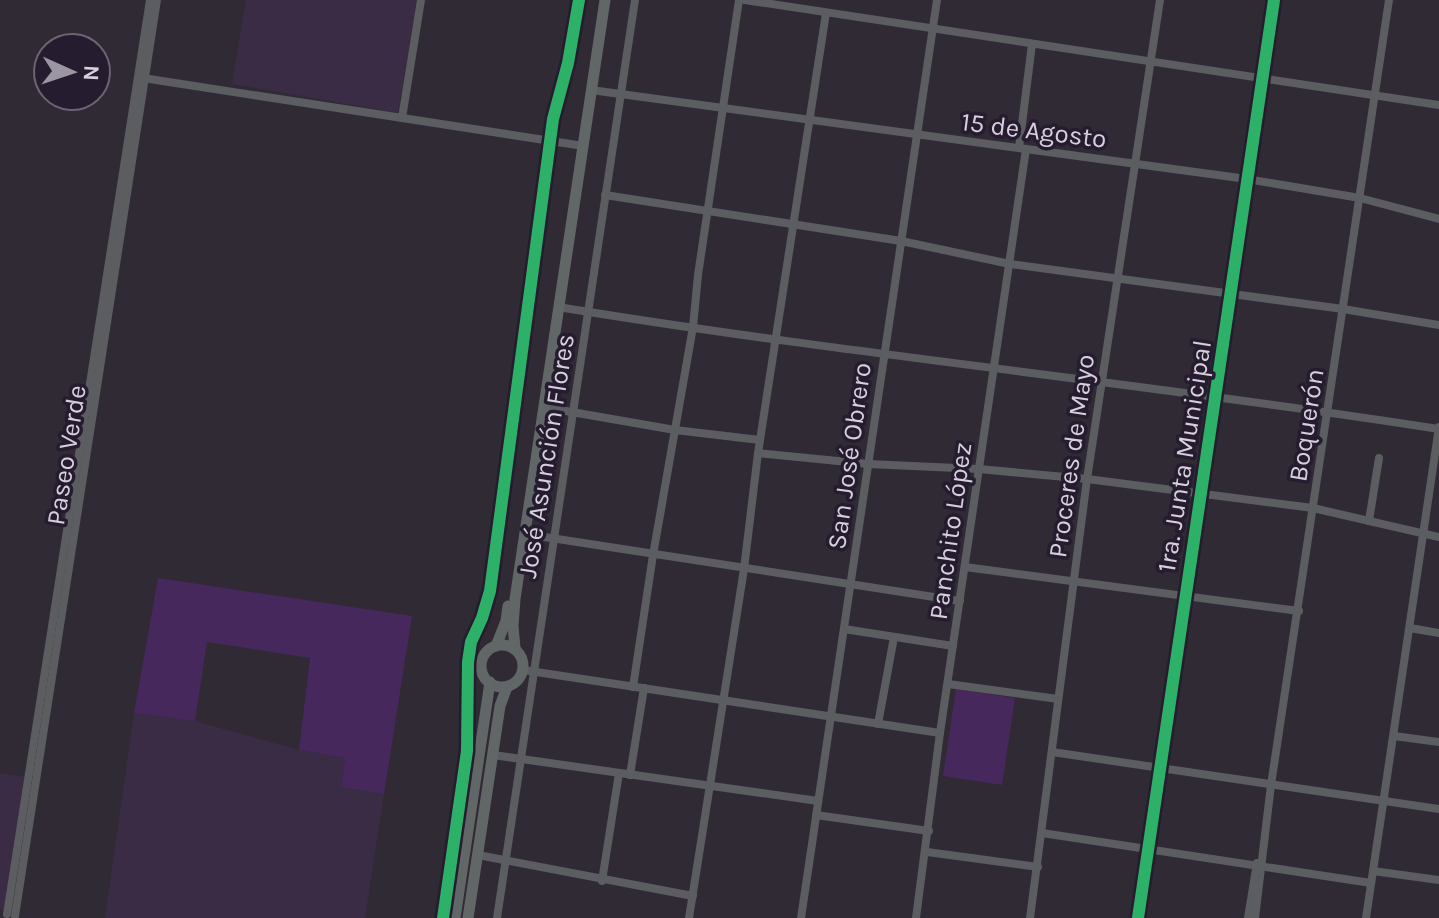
<svg xmlns="http://www.w3.org/2000/svg" width="1439" height="918" font-family="Karla,sans-serif">
<style>
.built{fill:#392c44}
.green{fill:#46285c}
.lines{fill:none;stroke-linecap:round;stroke-linejoin:round}
.minor{stroke:#5b5d60;stroke-width:8}
.highway{stroke:#616667;stroke-width:11}
.cycleway-casing{stroke:#261c2f;stroke-width:17}
.cycleway{stroke:#2db169;stroke-width:12}
.labels{text-anchor:middle;stroke-width:7;stroke-linejoin:round;paint-order:stroke}
.street-label{font-size:26px;fill:#d6cfdc;stroke:#261c2f}
</style>
<rect width="100%" height="100%" fill="#302a35"/>
<g class="built">
<path d="M246,0H417L398,113L232,84Z"/>
<path d="M134,713L195,721L299,750L345,758L341,787L384,794L365,918H105Z"/>
<path d="M0,773L27,777L6,910L0,909Z"/>
</g>
<g class="green">
<path d="M158,578L412,616L384,794L341,787L345,758L299,750L310,658L207,642L195,721L134,713Z"/>
<path d="M956,689L1015,698L1002,785L943,776Z"/>
</g>
<g class="lines">
<g class="minor">
<path d="M745,0L1439,105"/>
<path d="M143,78L577,145"/>
<path d="M591,90L1247,179L1360,198L1439,219"/>
<path d="M402,118L421,0"/>
<path d="M1019,148L1032,44"/>
<path d="M605,195L901,241L1010,264L1343,309L1439,325"/>
<path d="M558,307C851,355 1146,383 1439,429"/>
<path d="M543,407L675,430L760,440"/>
<path d="M758,453L868,464L979,469L1087,479L1313,508L1439,537"/>
<path d="M1369,521L1379,458"/>
<path d="M525,534L960,601"/>
<path d="M965,567L1299,611"/>
<path d="M1410,628L1439,633"/>
<path d="M844,629L953,646"/>
<path d="M468,662L481,663"/>
<path d="M523,670L940,733"/>
<path d="M948,684L1058,699"/>
<path d="M633,687L653,555L693,327L698,275L739,0"/>
<path d="M878,724L894,637"/>
<path d="M1394,736L1439,742"/>
<path d="M1052,752L1439,809"/>
<path d="M493,755L818,801"/>
<path d="M630,775L644,688"/>
<path d="M816,815L929,831"/>
<path d="M1042,833L1371,883"/>
<path d="M927,852L1038,867"/>
<path d="M478,855L693,896"/>
<path d="M1373,871L1439,880"/>
<path d="M602,881L619,773"/>
<path d="M7,914L150,0"/>
<path d="M15,916L157,0"/>
<path d="M443,918L467,751L468,662L471,642L482,618L490,591L553,119L568,63L579,0"/>
<path d="M497,918L635,0"/>
<path d="M689,918L744,569L758,453L826,13"/>
<path d="M801,918L937,0"/>
<path d="M916,918L940,733L1026,149"/>
<path d="M1030,918L1087,479L1160,0"/>
<path d="M1138,918L1274,0"/>
<path d="M1248,918L1257,863"/>
<path d="M1255,918L1271,785L1389,0"/>
<path d="M1366,918L1439,427"/>
</g>
<g class="highway">
<circle cx="502" cy="666" r="21"/>
<path d="M496,646L506,621L508,606"/>
<path d="M515,648L513,626L515,599L605,0"/>
<path d="M455,918L490,682"/>
<path d="M468,918L500,706L507,687"/>
</g>
<defs>
<g id="cycleway">
<path d="M443,918L467,751L468,662L471,642L482,618L490,591L553,119L568,63L579,0"/>
<path d="M1138,918L1274,0"/>
</g>
</defs>
<use href="#cycleway" class="cycleway-casing"/>
<use href="#cycleway" class="cycleway"/>
</g>
<g class="labels">
<g class="street-label">
<text transform="translate(1034 130) rotate(7)" y="9">15 de Agosto</text>
<text transform="translate(1306 425) rotate(-81)" y="9">Boquerón</text>
<text transform="translate(66 455) rotate(-81)" y="9">Paseo Verde</text>
<text transform="translate(546 456) rotate(-81)" y="9">José Asunción Flores</text>
<text transform="translate(849 456) rotate(-82)" y="9">San José Obrero</text>
<text transform="translate(1071 456) rotate(-82)" y="9">Proceres de Mayo</text>
<text transform="translate(1184 456) rotate(-81)" y="9">1ra. Junta Municipal</text>
<text transform="translate(950 531) rotate(-82)" y="9">Panchito López</text>
</g>
</g>
<g transform="translate(72 72) rotate(93)"><circle r="38" fill="#261c2f" stroke="#6c6474" stroke-width="2"/>
<path d="M0-6L14 30L0 20L-14 30Z" fill="#9c95a2"/>
<text y="-12" font-size="22" font-weight="bold" text-anchor="middle" fill="#d6cfdc">N</text>
</g>
</svg>
